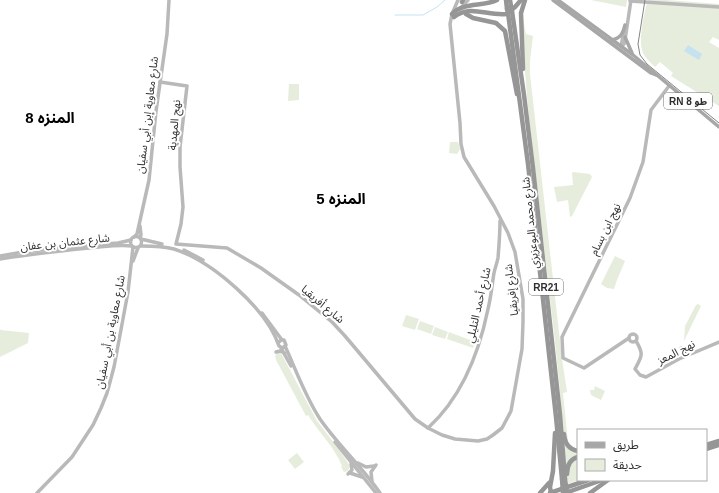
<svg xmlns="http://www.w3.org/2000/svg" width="719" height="493" font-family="Helvetica,'Noto Sans Arabic',sans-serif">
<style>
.green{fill:#e6eddc}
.water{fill:#c6e1ef}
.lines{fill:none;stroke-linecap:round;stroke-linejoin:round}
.stream{stroke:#c6e1ef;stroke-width:1}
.secondary{stroke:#b9b9b9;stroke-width:3.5}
.primary{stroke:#a7a7a7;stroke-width:3.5}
.highway{stroke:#969696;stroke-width:4.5}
.tram{stroke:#848484;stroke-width:1}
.highway-bridge{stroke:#969696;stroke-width:4.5}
.labels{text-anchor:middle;stroke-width:4;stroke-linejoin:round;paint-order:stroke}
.shield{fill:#fff;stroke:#6d6d6d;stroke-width:1}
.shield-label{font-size:10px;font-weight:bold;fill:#2f2f2f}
.street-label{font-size:11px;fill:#2f2f2f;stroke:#fff}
.district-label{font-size:15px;font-weight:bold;fill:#000;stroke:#fff}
</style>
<rect width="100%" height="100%" fill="#fff"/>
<g class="green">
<path d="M591,0H627L626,7Z"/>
<path d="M648,0H666L719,4V40L713,37L709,42L719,48V106L671,76L673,73L660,62L655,67C651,63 646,59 643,53C638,41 644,12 648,0Z"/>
<path d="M523,18L526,34L533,36L530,61V74L562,359L567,392L563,393L568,442L576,449H578V480L568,484L562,440L560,391L555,342L528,108L523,48Z"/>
<path d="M289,84H299V100L288,101Z"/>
<path d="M450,142H458L460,149L457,154L449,153Z"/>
<path d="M573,172L590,174L592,177L572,216L570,217L568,200L557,202L554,187L573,185L572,173Z"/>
<path d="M615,256L625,261L617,280L614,289L607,288L601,284Z"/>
<path d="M698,304L701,306L684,341L685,326L696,305Z"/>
<path d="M406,315L419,319L415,330L402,326Z"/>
<path d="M420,321L434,326L431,334L417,329Z"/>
<path d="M435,327L448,332L445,339L432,335Z"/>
<path d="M0,329L1,330L29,333L28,343L0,357Z"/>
<path d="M449,332L475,342L473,348L447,339Z"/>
<path d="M278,352L281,353L317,421L338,448L350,466L348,471L344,472L341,467L342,466C334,446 319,433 308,415L306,416L276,360L275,356Z"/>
<path d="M595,386L605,391L601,400L591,395L590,390H594Z"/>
<path d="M297,453L304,462L295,469L288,460Z"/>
</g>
<path class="water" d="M688,45L702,54L699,60L684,51Z"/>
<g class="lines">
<path class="stream" d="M395,15H423L437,7L445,0"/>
<g class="secondary">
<path d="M630,1L719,7"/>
<path d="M461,8L468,0"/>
<path d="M621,46L624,44L625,40L631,0"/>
<path d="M621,46L624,31"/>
<path d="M160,82L187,86L180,147V167L183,207L181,224L176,244L227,248L261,268L299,295L332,322L345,336L415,419L428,428L442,435L455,439L478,441L487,439L493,435L502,428L511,411L522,349L523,322V299L515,252L508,233L494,206L464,157L461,144L460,123L450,24L452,14L458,0"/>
<circle cx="136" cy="242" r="5.5"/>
<path d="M134,237L137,234L149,180L156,111L167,34L169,0"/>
<path d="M140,238L141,235L140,226"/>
<path d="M141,239L162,244"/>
<path d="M141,246C152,246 163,246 174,249C212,261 267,309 279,346L283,348L286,345L284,340H281L279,342"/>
<path d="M184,250L203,260"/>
<path d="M0,256L23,252L66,247L118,243L131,240"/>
<path d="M0,259C30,254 59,251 89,248C103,247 118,244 132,246"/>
<path d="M133,261L138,248"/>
<path d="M262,313L282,340"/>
<circle cx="633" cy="338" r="4"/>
<path d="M629,338L584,368L563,358L562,337L630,198L643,162L651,110L669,86"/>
<path d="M636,341C644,354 642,356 635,369L640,375L646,377L679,359L719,342"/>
<path d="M285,346C296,370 305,396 320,419C338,445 362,467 380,493"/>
<path d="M281,348L291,366"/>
<path d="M681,348L683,353L687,355"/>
<path d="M276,352L280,351L285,353"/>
<path d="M428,428C462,397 479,353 488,309C491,297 492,285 494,273C495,268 497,263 498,258C499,246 500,233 500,221"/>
<path d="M335,442L376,493"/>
<path d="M358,463L366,467L374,466"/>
<path d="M350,473L362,477"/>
<path d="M348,474L352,470L351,464"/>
<path d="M372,481L371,472L376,465"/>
<path d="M37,493L72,457L93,425L101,408L107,393L114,367L128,292L133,247"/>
</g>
<g class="primary">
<path d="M553,0L651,73L656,75"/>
<path d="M558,0L633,55L719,127"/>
<path d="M625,37L632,53"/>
<path d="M612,40C621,38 623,33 625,25"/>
</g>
<g class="highway">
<path d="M506,0L507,9"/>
<path d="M510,0L511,6"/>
<path d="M462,2L463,0"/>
<path d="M510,11L515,7L521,0"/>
<path d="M512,11L524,95L533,168L560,415L565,479"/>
<path d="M508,13L528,164L556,417L562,479"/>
<path d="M452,14C463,2 483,7 497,0"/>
<path d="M466,14L473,18L496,23L505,31L517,94"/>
<path d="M454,17C470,4 487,16 506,14"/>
<path d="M523,69L521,13L525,0"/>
<path d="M564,434C565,443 568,449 578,451"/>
<path d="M706,445L719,441"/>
<path d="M706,449L719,445"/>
<path d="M567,474C567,465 570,459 578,457"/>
<path d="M540,493L549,483"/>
<path d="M550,493L588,480"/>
<path d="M551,493L550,487L553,471L555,433"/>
<path d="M565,493L602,480"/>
<path d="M590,493L608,480"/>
</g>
<path class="tram" d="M645,0L638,44L640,55L647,64L719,123"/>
<g class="highway-bridge">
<path d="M511,6L512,11"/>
<path d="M507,9L508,13"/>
<path d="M562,479L563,493"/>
<path d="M565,479L567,493"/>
</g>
</g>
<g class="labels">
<g class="shield">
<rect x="664" y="93" width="48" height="16" rx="3"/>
<rect x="529" y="279" width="34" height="16" rx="3"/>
</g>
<g class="shield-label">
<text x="688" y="105">RN 8 طو</text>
<text x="546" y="291">RR21</text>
</g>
<g class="street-label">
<text transform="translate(147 115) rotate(-83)" y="4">شارع معاوية إبن أبي سفيان</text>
<text transform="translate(174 125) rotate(-85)" y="4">نهج المهدية</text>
<text transform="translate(530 223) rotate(-96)" y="4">شارع محمد البوعزيزي</text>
<text transform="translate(605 229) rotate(-64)" y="4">نهج ابن بسام</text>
<text transform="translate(65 242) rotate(-6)" y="4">شارع عثمان بن عفان</text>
<text transform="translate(511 290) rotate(-97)" y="4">شارع إفريقيا</text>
<text transform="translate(323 304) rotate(40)" y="4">شارع أفريقيا</text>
<text transform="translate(478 305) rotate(-77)" y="4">شارع أحمد التليلي</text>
<text transform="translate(110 332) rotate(-79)" y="4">شارع معاوية بن أبي سفيان</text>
<text transform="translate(676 352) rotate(-27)" y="4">نهج المعز</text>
</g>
<g class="district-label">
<text x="50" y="123">المنزه 8</text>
<text x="341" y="204">المنزه 5</text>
</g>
</g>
<rect x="577" y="429" width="130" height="52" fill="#ffffff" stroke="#acacac"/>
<rect x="585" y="442" width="20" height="6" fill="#a7a7a7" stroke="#acacac"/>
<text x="613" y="449" font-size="12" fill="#2f2f2f">طريق</text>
<rect x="585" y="459" width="20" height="12" fill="#e6eddc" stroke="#acacac"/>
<text x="613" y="469" font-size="12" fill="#2f2f2f">حديقة</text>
</svg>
